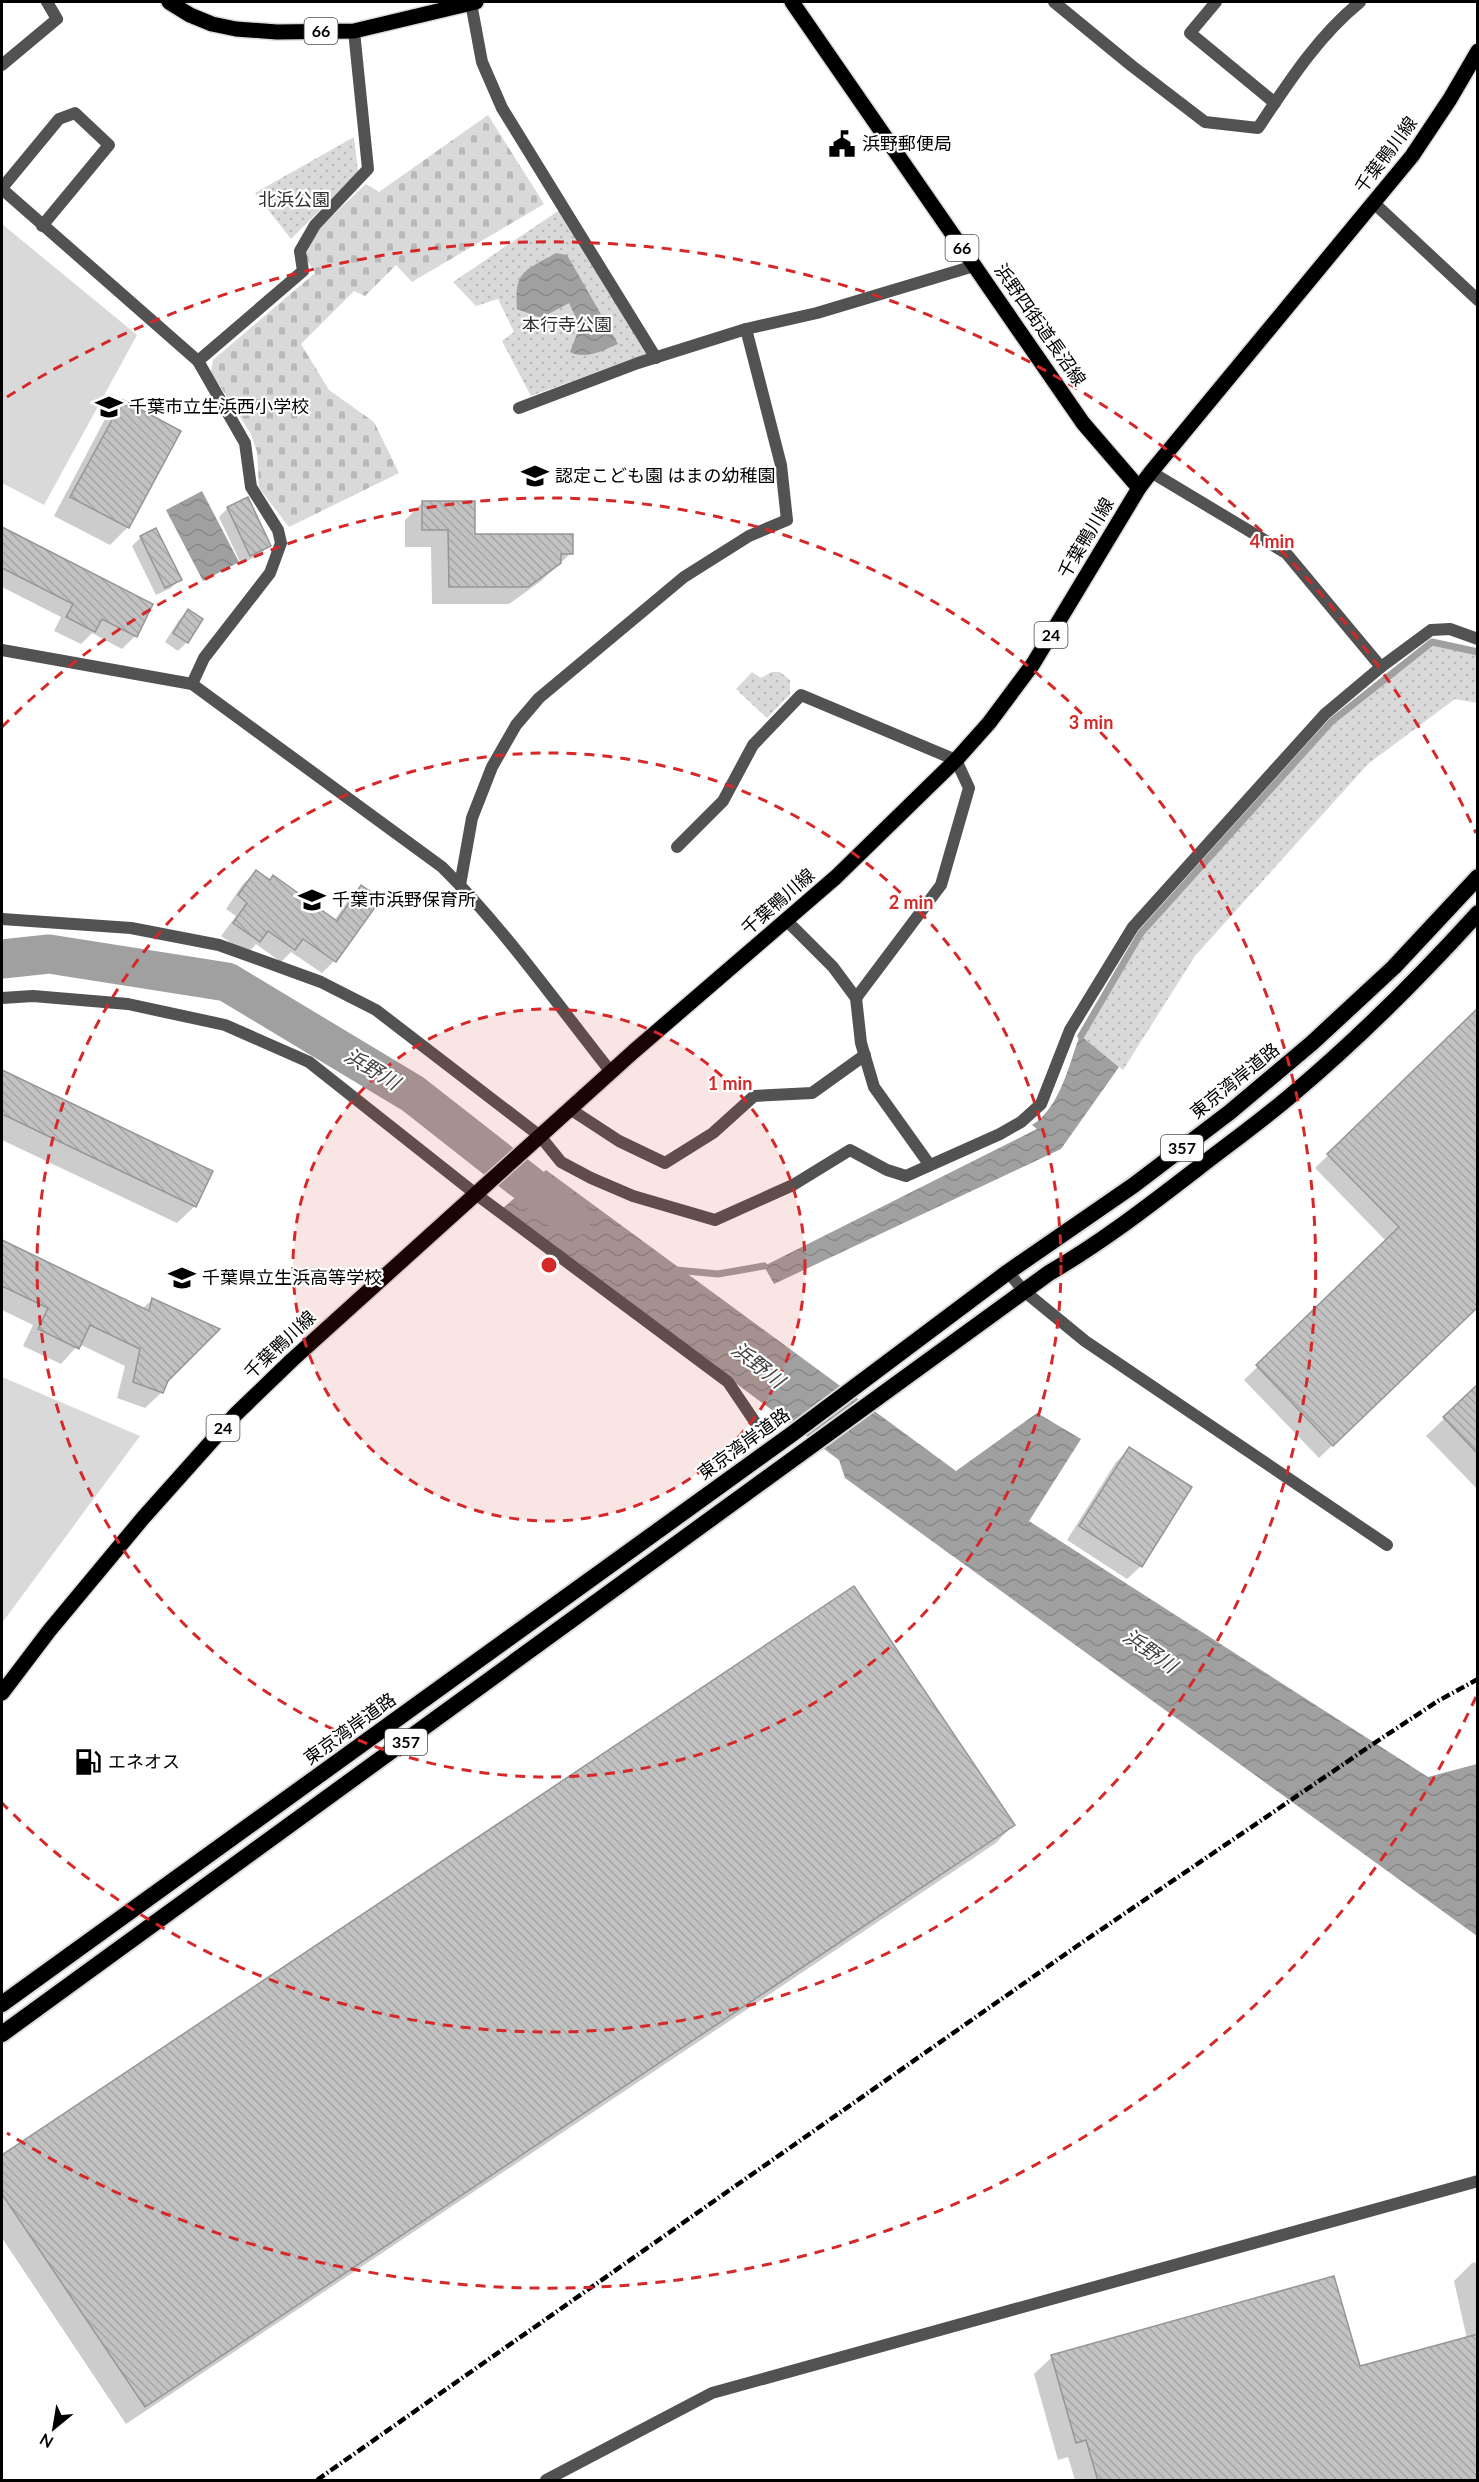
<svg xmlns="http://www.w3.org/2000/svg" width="1479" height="2482" font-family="Lato,'Noto Sans JP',sans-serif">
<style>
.grass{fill:#d9d9d9}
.cemetery{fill:url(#cemetery-stones)}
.park{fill:url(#park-dots)}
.water{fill:url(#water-waves)}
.shadow{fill:#0003}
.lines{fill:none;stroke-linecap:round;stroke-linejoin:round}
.stream{stroke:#a0a0a0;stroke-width:7}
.river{stroke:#a0a0a0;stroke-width:39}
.building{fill:url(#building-back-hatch);stroke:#969696;stroke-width:1.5}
.primary-casing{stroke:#dbdbdb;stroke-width:18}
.trunk-casing{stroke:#dbdbdb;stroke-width:20}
.minor{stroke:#525252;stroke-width:12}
.tertiary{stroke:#525252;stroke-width:12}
.primary{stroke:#000;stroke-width:15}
.trunk{stroke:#000;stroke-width:16}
.rail{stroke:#000;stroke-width:4.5;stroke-dasharray:9 3 1.5 3;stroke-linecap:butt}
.ring{fill:none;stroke:#d62828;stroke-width:3;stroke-dasharray:10 8}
.labels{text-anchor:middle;stroke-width:4.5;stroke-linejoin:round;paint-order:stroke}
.shield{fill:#fff;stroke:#4c4c4c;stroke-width:1.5}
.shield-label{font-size:16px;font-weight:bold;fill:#000}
.poi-label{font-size:18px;fill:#000;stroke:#fff;text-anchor:start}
.street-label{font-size:18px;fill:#000;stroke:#fff}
.park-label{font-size:18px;fill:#303030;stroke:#fff}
.water-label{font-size:20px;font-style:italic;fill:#414141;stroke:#fff}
.centre{fill:#d62828;stroke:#fff;stroke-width:3}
.ring-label{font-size:18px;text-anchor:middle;font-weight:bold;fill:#d62828;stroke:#fff;stroke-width:4.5;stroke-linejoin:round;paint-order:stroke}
</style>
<defs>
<pattern id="cemetery-stones" width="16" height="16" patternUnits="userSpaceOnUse" patternTransform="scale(1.5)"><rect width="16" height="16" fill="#d9d9d9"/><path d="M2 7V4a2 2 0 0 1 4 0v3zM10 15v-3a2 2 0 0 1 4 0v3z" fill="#b8b8b8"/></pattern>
<pattern id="park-dots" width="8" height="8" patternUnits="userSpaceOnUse" patternTransform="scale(1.5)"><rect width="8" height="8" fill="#d9d9d9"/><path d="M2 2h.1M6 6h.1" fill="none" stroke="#b8b8b8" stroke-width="1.8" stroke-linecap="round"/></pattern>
<pattern id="water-waves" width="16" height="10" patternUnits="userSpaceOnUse" patternTransform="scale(1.5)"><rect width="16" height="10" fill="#a0a0a0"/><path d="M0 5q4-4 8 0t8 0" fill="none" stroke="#888"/></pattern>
<pattern id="building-back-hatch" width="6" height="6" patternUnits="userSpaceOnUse" patternTransform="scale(1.5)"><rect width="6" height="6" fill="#c2c2c2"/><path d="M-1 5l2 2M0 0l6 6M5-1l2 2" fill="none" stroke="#a5a5a5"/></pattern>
</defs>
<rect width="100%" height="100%" fill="#fff"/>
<g class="grass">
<path d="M2,224L137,335L44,505L2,483Z"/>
<path d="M2,1377L140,1436L2,1623Z"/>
</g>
<path class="cemetery" d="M488,115L544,204L412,282L396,265L365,296L354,291L301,344L329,390L374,422L399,473L289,527L259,488L257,452L251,434L211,372L213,360L315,273L305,257L318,229L366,184L379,192Z"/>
<g class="park">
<path d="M354,137L358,172L291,239L255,193Z"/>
<path d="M561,209L647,354L531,396L502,341L514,332L498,299L476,306L453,282Z"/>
<path d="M1433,644L1477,654V703L1455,699L1368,764L1195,956L1123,1070L1084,1038L1144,934L1334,723Z"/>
<path d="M752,672L761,678L771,672H780L790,680V694L767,718L736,689Z"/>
</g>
<g class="water">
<path d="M556,253L567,255L618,344C604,350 585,360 570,352L580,326L569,303L541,318L517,309C514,270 525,271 556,253Z"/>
<path d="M202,491L239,562L203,581L166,510Z"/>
<path d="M1080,1035L1119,1067L1061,1149L774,1284L764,1266L1037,1129L1032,1125C1060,1108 1069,1064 1080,1035Z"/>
<path d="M546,1170L956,1471L1037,1413L1081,1439L1029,1521L1428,1777L1477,1764V1936L845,1478L839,1460L502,1209Z"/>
</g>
<g class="shadow">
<path d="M123,402L179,432L128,527L110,545L54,516L105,419Z"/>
<path d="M423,502L474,536L571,553L541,581L509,604H432L431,547H405V520Z"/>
<path d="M228,508L269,545L261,554L241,564L219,517Z"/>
<path d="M2,528L151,605L135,636L122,649L92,633L81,644L54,631L61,617L2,587Z"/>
<path d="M141,537L180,579L171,588L156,595L132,546Z"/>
<path d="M188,611L201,619L187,642L178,651L165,642L179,620Z"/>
<path d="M256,872L334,921L349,899L361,887L334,961L322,973L291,952L281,962L256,944L247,954L221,936L236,916L226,909L243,884Z"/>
<path d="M1478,1010V1305L1319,1458L1244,1380L1386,1241L1315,1168Z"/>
<path d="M2,1072L211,1172L195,1206L177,1223L2,1140Z"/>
<path d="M2,1241L142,1309L152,1300L167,1380L162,1392L145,1408L117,1398L125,1366L79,1344L61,1364L23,1346L33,1325L2,1310Z"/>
<path d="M1478,1386V1490L1426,1436Z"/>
<path d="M1130,1449L1141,1566L1127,1579L1067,1540L1116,1462Z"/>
<path d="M853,1588L1013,1825L996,1843L126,2424L2,2238V2157Z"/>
<path d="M1478,2262V2480H1075L1068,2457L1058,2460L1034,2374L1052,2357L1359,2368L1467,2339L1454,2281L1472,2263Z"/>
</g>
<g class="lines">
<g class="stream">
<path d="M1081,1036L1141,933L1332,721L1432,642L1478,652"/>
<path d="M676,1270L718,1274L764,1266"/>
</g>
<path class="river" d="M2,959L49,954L227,982L413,1094L571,1218"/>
</g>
<g class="building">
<path d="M123,400L181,431L129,528L70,497Z"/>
<path d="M248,497L271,546L250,556L227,507Z"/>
<path d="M422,501H475V534H573V554H561V563L528,587H449L448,530H422Z"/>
<path d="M2,527L153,604L137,637L102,619L95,632L66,617L73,604L2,568Z"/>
<path d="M156,528L182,580L165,588L140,536Z"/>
<path d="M188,609L203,619L188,643L173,633Z"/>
<path d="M256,870L270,880L273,875L337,921L361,885L381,899L336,962L303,939L295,950L268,931L260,942L233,923L247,903L238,895Z"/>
<path d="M1478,1008V1307L1333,1446L1256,1365L1399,1227L1327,1154Z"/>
<path d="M2,1070L213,1171L196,1207L2,1114Z"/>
<path d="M2,1240L149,1311L152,1298L220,1329L168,1381L163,1393L133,1382L140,1349L90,1325L79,1349L38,1329L48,1308L2,1286Z"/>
<path d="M1478,1384V1454L1443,1417Z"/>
<path d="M1129,1447L1192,1487L1142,1567L1079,1526Z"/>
<path d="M854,1586L1015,1825L145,2407L2,2194V2155Z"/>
<path d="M1334,2276L1360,2366L1478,2334V2481H1098L1086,2440L1076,2443L1051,2355Z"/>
</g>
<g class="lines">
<defs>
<g id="primary">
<path d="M169,2L190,15L212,24L236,29L277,32L354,31L476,2"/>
<path d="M792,2L1083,423L1139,488"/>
<path d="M2,1693L49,1631L143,1518L235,1415L292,1360L633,1052L836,877L956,760L989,723L1033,664L1139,488L1151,472L1412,156L1450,99L1478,51"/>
</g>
<g id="trunk">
<path d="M2,2004L792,1434L1008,1272L1134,1185L1230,1112L1312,1043L1394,967L1478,877"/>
<path d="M2,2034L1049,1273C1101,1243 1150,1205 1198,1168C1230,1143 1264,1119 1295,1092C1360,1037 1421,976 1478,913"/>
</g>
</defs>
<use href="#primary" class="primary-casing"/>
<use href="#trunk" class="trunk-casing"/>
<g class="minor">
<path d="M1054,2L1132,66L1205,122L1258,128C1288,83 1318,36 1360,2"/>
<path d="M1216,2L1190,33L1275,103"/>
<path d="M471,3L482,62L502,108L656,358"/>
<path d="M2,65L57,19L47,2"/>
<path d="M2,188L59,119L75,113L109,145L42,226"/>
<path d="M2,189L198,361L245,443L251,487L278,530L281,543L270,573L204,658L192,684"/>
<path d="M1375,204L1478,300"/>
<path d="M198,361L303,271L300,251L315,225L368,169L354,31"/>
<path d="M519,408L638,363L746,329L817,313L974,266"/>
<path d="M1151,472L1286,553L1381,667"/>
<path d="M2,650L192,684L442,867C503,927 557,1004 611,1072"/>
<path d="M677,847L723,801L753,745L801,695L956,760L969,788L941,885L856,998"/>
<path d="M460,885L472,818L492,767L516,725L539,698L684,577L749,536L787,520L781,465L746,329"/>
<path d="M2,919L131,928L219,945L321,982L376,1010L540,1136L561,1162L591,1178L633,1196L715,1220L793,1185L850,1150L887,1170L906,1176L1000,1134L1021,1122L1041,1104L1070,1030L1133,927L1325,714L1381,667L1431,630L1450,629L1478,639"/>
<path d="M787,921L833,967L856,998L861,1043L874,1087L929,1164"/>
<path d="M2,998L33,996L128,1004L225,1025L309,1062L477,1195L728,1382L755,1422"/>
<path d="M570,1109L619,1141L665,1163L713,1133L754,1096L812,1093L865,1055"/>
<path d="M1008,1272L1024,1291L1085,1341L1387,1545"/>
</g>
<path class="tertiary" d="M546,2480L712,2393L1478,2181"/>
<use href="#primary" class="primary"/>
<use href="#trunk" class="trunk"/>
<path class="rail" d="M317,2480L1077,1946L1379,1740L1438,1701L1478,1679"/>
</g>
<circle cx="549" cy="1265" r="256" fill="#d62828" fill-opacity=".12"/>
<g class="ring">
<circle cx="549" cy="1265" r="256"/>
<circle cx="549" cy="1265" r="512"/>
<path d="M2 727A767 767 0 1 1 2 1803"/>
<path d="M1476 1697A1023 1023 0 0 1 7 2133M7 397A1023 1023 0 0 1 1476 833"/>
</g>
<defs>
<symbol id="civic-bare" viewBox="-9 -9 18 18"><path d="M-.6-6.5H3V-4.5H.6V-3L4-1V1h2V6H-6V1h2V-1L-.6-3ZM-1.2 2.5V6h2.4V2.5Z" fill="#000" stroke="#fff" stroke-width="2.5" paint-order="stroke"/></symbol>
<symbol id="school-bare" viewBox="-9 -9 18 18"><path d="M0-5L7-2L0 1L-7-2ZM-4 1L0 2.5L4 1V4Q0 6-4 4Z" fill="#000" stroke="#fff" stroke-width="2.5" paint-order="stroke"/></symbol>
<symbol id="fuel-bare" viewBox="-9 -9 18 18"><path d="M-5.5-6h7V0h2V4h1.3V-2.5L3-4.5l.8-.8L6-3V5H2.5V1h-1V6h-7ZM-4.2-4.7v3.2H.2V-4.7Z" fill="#000" stroke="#fff" stroke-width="2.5" paint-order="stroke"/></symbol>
</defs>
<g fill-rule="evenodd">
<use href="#civic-bare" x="823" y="125" width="38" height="38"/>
<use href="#school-bare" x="90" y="388" width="38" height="38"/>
<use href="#school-bare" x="516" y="457" width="38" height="38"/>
<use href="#school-bare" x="293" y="881" width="38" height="38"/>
<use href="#school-bare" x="163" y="1259" width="38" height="38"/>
<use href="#fuel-bare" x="69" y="1743" width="38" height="38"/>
</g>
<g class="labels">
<g class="shield">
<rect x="304.5" y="18" width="33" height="26" rx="4.5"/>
<rect x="945.5" y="235" width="33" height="26" rx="4.5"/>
<rect x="1034.5" y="622" width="33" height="26" rx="4.5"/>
<rect x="1161" y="1135" width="42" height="26" rx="4.5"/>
<rect x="206.5" y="1415" width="33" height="26" rx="4.5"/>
<rect x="385" y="1729" width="42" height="26" rx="4.5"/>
</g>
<g class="shield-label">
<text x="321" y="37">66</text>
<text x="962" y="254">66</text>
<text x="1051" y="641">24</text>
<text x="1182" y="1154">357</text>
<text x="223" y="1434">24</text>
<text x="406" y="1748">357</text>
</g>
<g class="poi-label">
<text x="862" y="150">浜野郵便局</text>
<text x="129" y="413">千葉市立生浜西小学校</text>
<text x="555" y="482">認定こども園 はまの幼稚園</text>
<text x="332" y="906">千葉市浜野保育所</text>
<text x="202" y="1284">千葉県立生浜高等学校</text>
<text x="108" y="1768">エネオス</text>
</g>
<g class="street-label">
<text transform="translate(1386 155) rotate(-53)" y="6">千葉鴨川線</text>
<text transform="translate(1040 325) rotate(55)" y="6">浜野四街道長沼線</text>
<text transform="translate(1086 538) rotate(-59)" y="6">千葉鴨川線</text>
<text transform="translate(778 902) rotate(-41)" y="6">千葉鴨川線</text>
<text transform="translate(1235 1081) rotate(-39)" y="6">東京湾岸道路</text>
<text transform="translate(280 1345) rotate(-43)" y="6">千葉鴨川線</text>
<text transform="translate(744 1444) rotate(-36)" y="6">東京湾岸道路</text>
<text transform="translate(350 1729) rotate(-36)" y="6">東京湾岸道路</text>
</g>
<g class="park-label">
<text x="294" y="206">北浜公園</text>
<text x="567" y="331">本行寺公園</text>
</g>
<g class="water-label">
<text transform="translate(372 1069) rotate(31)" y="7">浜野川</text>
<text transform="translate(758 1365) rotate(38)" y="7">浜野川</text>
<text transform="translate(1150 1651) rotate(35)" y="7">浜野川</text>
</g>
</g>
<circle cx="549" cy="1265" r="9" class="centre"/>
<g class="ring-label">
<text x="1272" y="548">4 min</text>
<text x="1091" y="729">3 min</text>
<text x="911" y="909">2 min</text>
<text x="730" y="1090">1 min</text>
</g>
<rect width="1479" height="2482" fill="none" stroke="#000000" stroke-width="6"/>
<g transform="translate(54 2428) rotate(210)" stroke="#ffffff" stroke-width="4.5" paint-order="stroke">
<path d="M0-4.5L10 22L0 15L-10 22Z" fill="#000000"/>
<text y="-9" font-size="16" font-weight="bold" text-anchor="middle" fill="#000000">N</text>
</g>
</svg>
